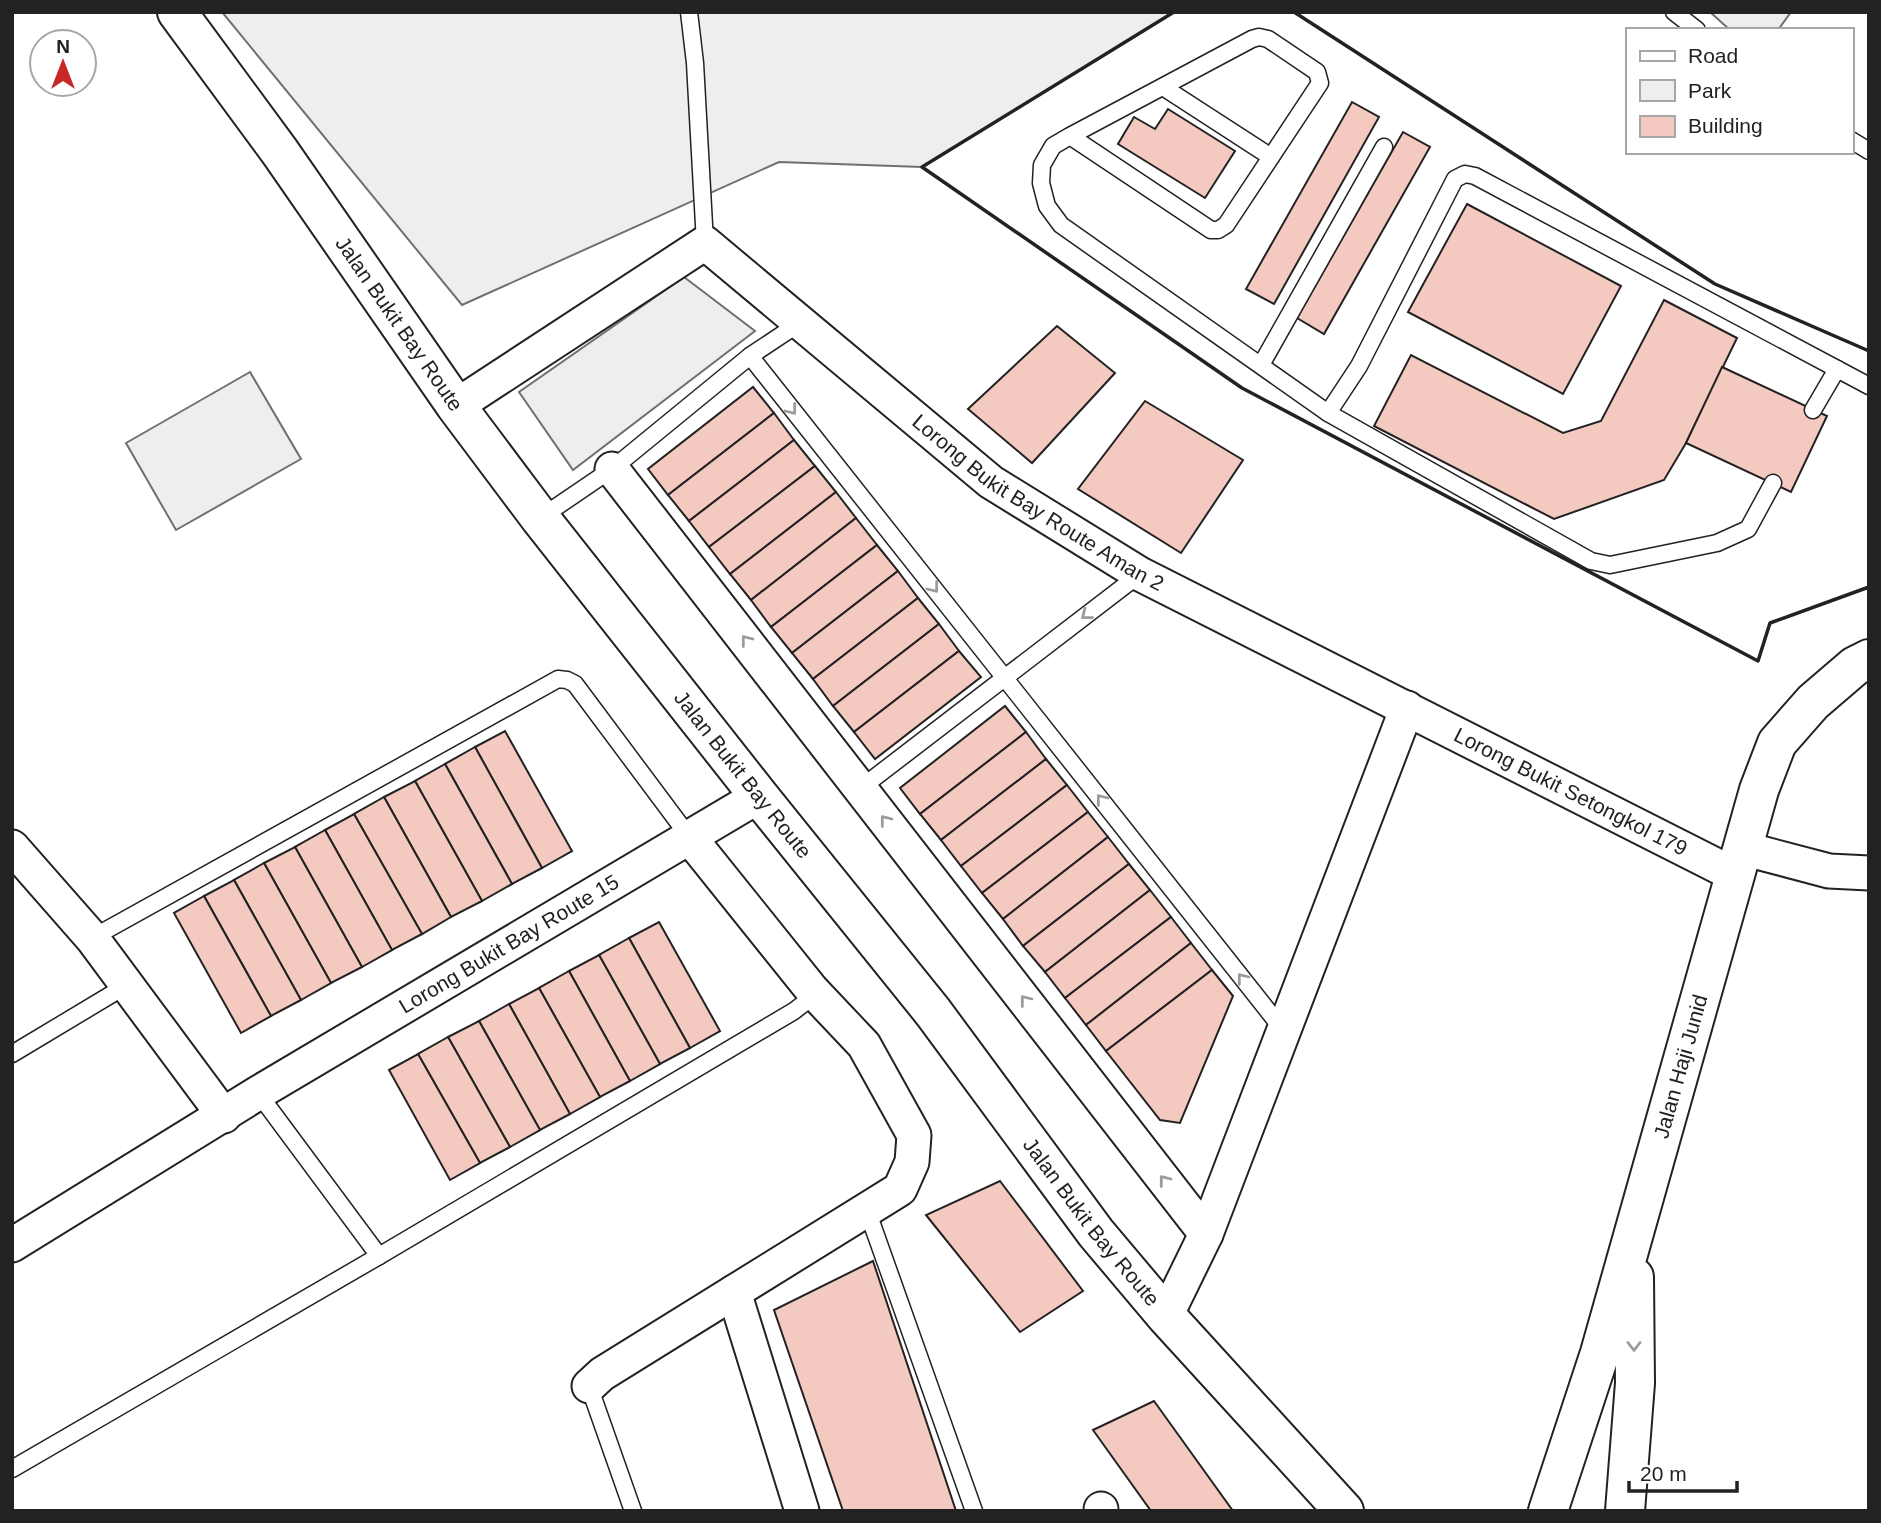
<svg xmlns="http://www.w3.org/2000/svg" width="1881" height="1523" font-family="Arial,sans-serif">
<style>
.green{fill:#eee;stroke:#6f6f6f;stroke-width:2}
.building{fill:#f3c9c0;stroke:#222;stroke-width:2}
.lines{fill:none;stroke-linecap:round;stroke-linejoin:round}
.service-casing{stroke:#222;stroke-width:19}
.minor-casing{stroke:#222;stroke-width:37}
.tertiary-casing{stroke:#222;stroke-width:42}
.service{stroke:#fff;stroke-width:16}
.minor{stroke:#fff;stroke-width:33}
.tertiary{stroke:#fff;stroke-width:38}
.wall{stroke:#222;stroke-width:3.5}
.oneway{stroke:#9c9c9c}
.labels{text-anchor:middle;stroke-width:5;stroke-linejoin:round;paint-order:stroke}
.street-label{font-size:21px;fill:#222;stroke:#fff}
</style>
<rect width="100%" height="100%" fill="#fff"/>
<g class="green">
<path d="M222,12H1174L922,167L779,162L462,305Z"/>
<path d="M1710,12H1791L1778,30H1730Z"/>
<path d="M684,277L755,331L573,470L519,392Z"/>
<path d="M250,372L301,459L176,530L126,443Z"/>
</g>
<g class="building">
<path d="M1352,102L1379,117L1274,304L1246,289Z"/>
<path d="M1168,109L1235,151L1205,198L1118,144L1134,117L1155,129Z"/>
<path d="M1403,132L1430,147L1324,334L1297,318Z"/>
<path d="M1467,204L1621,286L1563,394L1408,312Z"/>
<path d="M1664,300L1737,338L1686,443L1664,480L1554,519L1374,426L1411,355L1563,433L1601,421Z"/>
<path d="M1057,326L1115,373L1032,463L968,409Z"/>
<path d="M1722,367L1827,416L1791,492L1686,443Z"/>
<path d="M753,387L774,413L668,495L648,469Z"/>
<path d="M1145,401L1243,460L1181,553L1078,489Z"/>
<path d="M774,413L794,440L689,521L668,495Z"/>
<path d="M794,440L815,466L709,547L689,521Z"/>
<path d="M815,466L836,492L730,574L709,547Z"/>
<path d="M836,492L856,518L751,600L730,574Z"/>
<path d="M856,518L877,545L771,627L751,600Z"/>
<path d="M877,545L898,571L792,653L771,627Z"/>
<path d="M898,571L918,598L813,679L792,653Z"/>
<path d="M918,598L939,624L833,706L813,679Z"/>
<path d="M939,624L959,651L854,732L833,706Z"/>
<path d="M959,651L981,677L875,759L854,732Z"/>
<path d="M1005,706L1026,732L920,814L900,788Z"/>
<path d="M505,731L572,851L542,868L475,747Z"/>
<path d="M1026,732L1046,759L941,840L920,814Z"/>
<path d="M475,747L542,868L512,884L445,764Z"/>
<path d="M1046,759L1067,785L961,866L941,840Z"/>
<path d="M445,764L512,884L482,901L415,781Z"/>
<path d="M415,781L482,901L451,917L384,797Z"/>
<path d="M1067,785L1088,812L982,893L961,866Z"/>
<path d="M384,797L451,917L422,934L354,814Z"/>
<path d="M1088,812L1108,837L1003,919L982,893Z"/>
<path d="M354,814L422,934L392,950L325,830Z"/>
<path d="M325,830L392,950L362,967L295,847Z"/>
<path d="M1108,837L1129,864L1023,946L1003,919Z"/>
<path d="M295,847L362,967L331,983L264,863Z"/>
<path d="M264,863L331,983L301,1000L234,880Z"/>
<path d="M1129,864L1150,890L1045,972L1023,946Z"/>
<path d="M234,880L301,1000L271,1016L204,896Z"/>
<path d="M1150,890L1171,917L1065,998L1045,972Z"/>
<path d="M204,896L271,1016L241,1033L174,913Z"/>
<path d="M1171,917L1191,943L1086,1025L1065,998Z"/>
<path d="M659,922L720,1031L690,1048L629,938Z"/>
<path d="M629,938L690,1048L660,1064L599,955Z"/>
<path d="M1191,943L1212,970L1106,1051L1086,1025Z"/>
<path d="M599,955L660,1064L630,1081L569,971Z"/>
<path d="M1212,970L1233,996L1180,1123L1160,1120L1106,1051Z"/>
<path d="M569,971L630,1081L600,1097L539,988Z"/>
<path d="M539,988L600,1097L570,1114L509,1004Z"/>
<path d="M509,1004L570,1114L540,1130L479,1021Z"/>
<path d="M479,1021L540,1130L510,1147L448,1037Z"/>
<path d="M448,1037L510,1147L480,1163L418,1054Z"/>
<path d="M418,1054L480,1163L450,1180L389,1070Z"/>
<path d="M1000,1181L1083,1291L1020,1332L926,1215Z"/>
<path d="M873,1261L956,1511H843L774,1310Z"/>
<path d="M1154,1401L1233,1511H1151L1093,1430Z"/>
</g>
<g class="lines">
<defs>
<g id="service">
<path d="M689,12L695,63L705,243"/>
<path d="M1674,12L1697,30"/>
<path d="M1163,87L1271,157"/>
<path d="M1070,136L1211,230H1218L1226,225L1320,83L1317,72L1268,39L1259,37L1252,39L1070,136L1053,146L1042,165L1041,183L1047,206L1061,225L1328,413L1359,366L1455,179L1465,174L1475,176L1869,386"/>
<path d="M1851,140L1869,151"/>
<path d="M750,356L1284,1031"/>
<path d="M1261,365L1384,147"/>
<path d="M1813,410L1837,369"/>
<path d="M1328,413L1591,561L1610,565L1717,543L1748,529L1773,483"/>
<path d="M540,518L612,469L750,356L801,322"/>
<path d="M861,788L1140,574"/>
<path d="M92,938L558,679L567,680L575,684L690,838"/>
<path d="M12,1054L127,985"/>
<path d="M258,1093L379,1256"/>
<path d="M867,1210L974,1511"/>
<path d="M589,1386L633,1511"/>
<path d="M12,1469L379,1256L794,1011L816,994"/>
</g>
<g id="minor">
<path id="s1" d="M456,406L705,243L991,482L1140,574L1735,875"/>
<path d="M612,469L1206,1234"/>
<path d="M12,847L92,938L224,1116"/>
<path d="M1742,848L1829,871L1869,873"/>
<path id="s2" d="M12,1245L258,1093L759,796"/>
<path d="M734,1292L802,1511"/>
<path d="M1166,1316L1206,1234L1407,708"/>
<path d="M589,1386L602,1374L900,1189L912,1162L914,1135L864,1045L812,990L690,838"/>
<path d="M1101,1509V1511"/>
</g>
<g id="tertiary">
<path id="s3" d="M177,12L280,152L456,406L540,518L759,796L933,1012L1096,1233L1166,1316L1344,1511"/>
<path id="s4" d="M1548,1511L1600,1353L1759,790L1777,743L1813,702L1855,666L1869,659"/>
<path d="M1625,1511L1635,1383L1634,1277"/>
</g>
</defs>
<use href="#service" class="service-casing"/>
<use href="#minor" class="minor-casing"/>
<use href="#tertiary" class="tertiary-casing"/>
<use href="#service" class="service"/>
<use href="#minor" class="minor"/>
<use href="#tertiary" class="tertiary"/>
<g class="wall">
<path d="M1174,12L922,167L1242,388L1758,661L1770,623L1869,587"/>
<path d="M1294,12L1715,284L1869,351"/>
</g>
</g>
<defs><path id="oneway-chevron" d="M-2-3.5L2.5 0L-2 3.5" fill="none" stroke-width="1.6" stroke-linecap="round" stroke-linejoin="round" transform="scale(1.75)"/></defs>
<g class="oneway">
<use href="#oneway-chevron" transform="translate(792 410) rotate(52)"/>
<use href="#oneway-chevron" transform="translate(934 588) rotate(52)"/>
<use href="#oneway-chevron" transform="translate(1086 615) rotate(142)"/>
<use href="#oneway-chevron" transform="translate(746 640) rotate(-128)"/>
<use href="#oneway-chevron" transform="translate(1101 799) rotate(-128)"/>
<use href="#oneway-chevron" transform="translate(885 820) rotate(-128)"/>
<use href="#oneway-chevron" transform="translate(1242 978) rotate(-128)"/>
<use href="#oneway-chevron" transform="translate(1025 1000) rotate(-128)"/>
<use href="#oneway-chevron" transform="translate(1164 1180) rotate(-128)"/>
<use href="#oneway-chevron" transform="translate(1634 1346) rotate(90)"/>
</g>
<g class="labels">
<g class="street-label">
<text dy="7" stroke="none"><textPath href="#s3" startOffset="383">Jalan Bukit Bay Route</textPath></text>
<text dy="7" stroke="none"><textPath href="#s1" startOffset="721">Lorong Bukit Bay Route Aman 2</textPath></text>
<text dy="7" stroke="none"><textPath href="#s3" startOffset="950">Jalan Bukit Bay Route</textPath></text>
<text dy="7" stroke="none"><textPath href="#s1" startOffset="1328">Lorong Bukit Setongkol 179</textPath></text>
<text dy="7" stroke="none"><textPath href="#s2" startOffset="581">Lorong Bukit Bay Route 15</textPath></text>
<text dy="7" stroke="none"><textPath href="#s4" startOffset="464">Jalan Haji Junid</textPath></text>
<text dy="7" stroke="none"><textPath href="#s3" startOffset="1517">Jalan Bukit Bay Route</textPath></text>
</g>
</g>
<rect width="1881" height="1523" fill="none" stroke="#222222" stroke-width="28"/>
<rect x="1626" y="28" width="228" height="126" fill="#ffffff" stroke="#a7a7a7" stroke-width="2"/>
<rect x="1640" y="51" width="35" height="10" fill="#ffffff" stroke="#a7a7a7" stroke-width="2"/>
<text x="1688" y="63" font-size="21" fill="#222222">Road</text>
<rect x="1640" y="80" width="35" height="21" fill="#eeeeee" stroke="#a7a7a7" stroke-width="2"/>
<text x="1688" y="98" font-size="21" fill="#222222">Park</text>
<rect x="1640" y="116" width="35" height="21" fill="#f3c9c0" stroke="#a7a7a7" stroke-width="2"/>
<text x="1688" y="133" font-size="21" fill="#222222">Building</text>
<g transform="translate(63 63)"><circle r="33" fill="#ffffff" stroke="#a7a7a7" stroke-width="2"/>
<path d="M0-5L12 26L0 18L-12 26Z" fill="#c62828"/>
<text y="-10" font-size="19" font-weight="bold" text-anchor="middle" fill="#222222">N</text>
</g>
<path d="M1629 1481v10h108v-10" fill="none" stroke="#222222" stroke-width="3.5"/>
<text x="1640" y="1481" font-size="21" fill="#222222" stroke="#ffffff" stroke-width="5" paint-order="stroke">20 m</text>
</svg>
